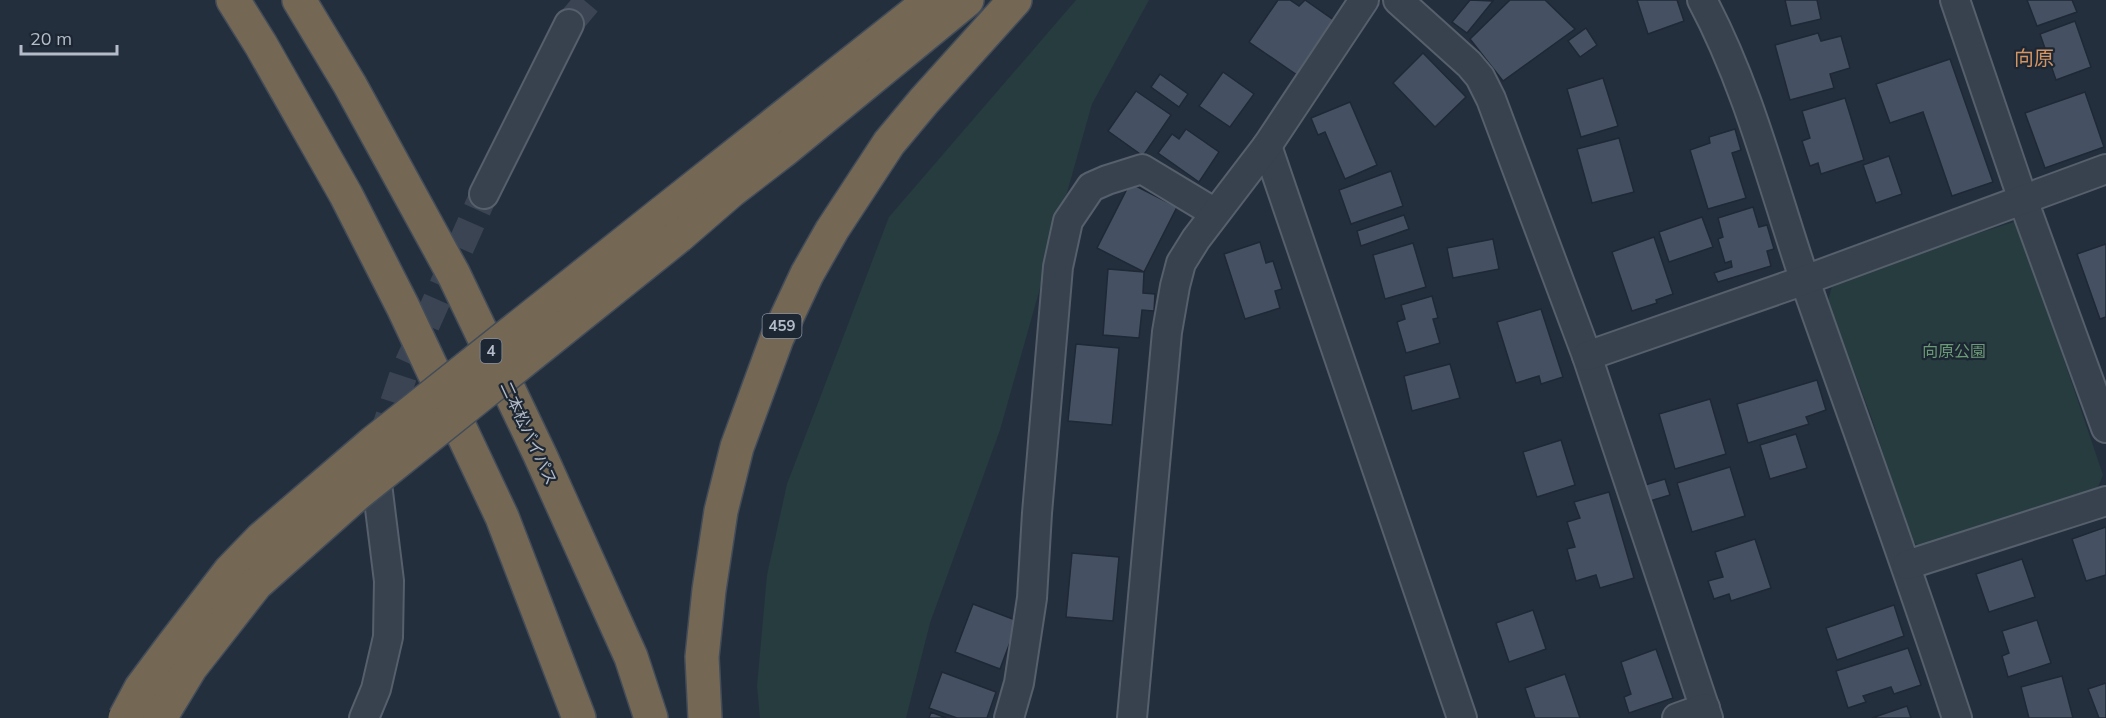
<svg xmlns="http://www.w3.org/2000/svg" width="2106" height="718" font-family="Mulish,'Noto Sans JP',sans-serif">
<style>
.green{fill:#263c3f}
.building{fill:#455162;stroke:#1f2835;stroke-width:1.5}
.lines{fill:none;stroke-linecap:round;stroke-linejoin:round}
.street-tunnel{stroke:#3a4453;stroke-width:28;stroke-dasharray:28 14;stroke-linecap:butt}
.street-casing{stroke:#565f6c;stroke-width:32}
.highway-casing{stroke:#434c59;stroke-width:36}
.street{stroke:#38414e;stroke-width:28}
.highway{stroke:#746855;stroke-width:33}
.highway-bridge-casing{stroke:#434c59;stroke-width:36;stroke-linecap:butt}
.highway-bridge{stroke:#746855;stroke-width:33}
.labels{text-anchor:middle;stroke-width:4.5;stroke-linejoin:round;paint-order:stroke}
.shield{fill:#1d2633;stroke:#878f9c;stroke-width:1.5}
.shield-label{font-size:15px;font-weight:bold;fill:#b4bcc9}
.park-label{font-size:16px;fill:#6b9a76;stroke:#1d2633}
.street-label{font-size:16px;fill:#b4bcc9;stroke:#1d2633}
.quarter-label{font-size:20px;fill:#d59563;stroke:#1d2633}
</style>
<rect width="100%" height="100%" fill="#242f3e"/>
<g class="green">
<path d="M1076,0H1149L1092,104L1000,430L930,623L906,718H760L757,686L767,575L787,484L889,217Z"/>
<path d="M2017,221L2103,475L2096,492L1922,549L1911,540L1872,419L1828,301L1834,279Z"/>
</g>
<g class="building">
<path d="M1278,0H1290L1299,6L1305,0L1335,21L1297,75L1249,42Z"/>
<path d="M1470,0L1493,1L1467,33L1452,22Z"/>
<path d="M1510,0H1545L1575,29L1503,81L1470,39Z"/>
<path d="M1637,0H1677L1684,21L1648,34Z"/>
<path d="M1785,0H1817L1821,19L1791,26Z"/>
<path d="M2027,0H2072L2077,12L2037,26Z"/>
<path d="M2075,21L2091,67L2056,80L2040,34Z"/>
<path d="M1586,28L1597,45L1580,57L1568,41Z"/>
<path d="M1818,33L1821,41L1841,36L1850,68L1830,74L1834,88L1790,100L1775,45Z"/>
<path d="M1423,53L1466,97L1435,127L1393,83Z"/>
<path d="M1950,59L1993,182L1952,196L1923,112L1890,123L1876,84Z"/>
<path d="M1223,72L1254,94L1230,127L1199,106Z"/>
<path d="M1160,74L1188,94L1179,107L1151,87Z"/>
<path d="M1603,78L1618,126L1581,137L1567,89Z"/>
<path d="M1136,91L1171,115L1143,156L1108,131Z"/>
<path d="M2085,92L2104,147L2045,168L2025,113Z"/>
<path d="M1845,98L1864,160L1821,174L1818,163L1810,166L1802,141L1810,138L1802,111Z"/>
<path d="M1350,102L1377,165L1345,179L1325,132L1318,135L1311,118Z"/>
<path d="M1186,129L1219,152L1199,182L1158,153L1172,134L1179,139Z"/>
<path d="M1735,129L1741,150L1732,153L1746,198L1708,209L1690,150L1710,143L1709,137Z"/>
<path d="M1619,138L1634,192L1592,203L1577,149Z"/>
<path d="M1889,156L1902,194L1876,203L1863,165Z"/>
<path d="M1391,171L1403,206L1351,224L1339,190Z"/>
<path d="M1130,183L1177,207L1144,272L1097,248Z"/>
<path d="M1753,207L1759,227L1767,225L1774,249L1767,251L1771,266L1718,282L1714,273L1732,267L1731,261L1725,263L1718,239L1723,237L1718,218Z"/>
<path d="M1404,215L1409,229L1361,246L1357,231Z"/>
<path d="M1702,217L1713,247L1669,262L1659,232Z"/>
<path d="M1654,237L1673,294L1656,300L1657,303L1632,311L1612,252Z"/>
<path d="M1493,239L1499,269L1453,278L1447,248Z"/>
<path d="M1260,242L1266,263L1273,261L1282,289L1275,291L1280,308L1245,319L1224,254Z"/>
<path d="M1413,243L1426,287L1385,299L1373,255Z"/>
<path d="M2106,244V317L2100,319L2077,254Z"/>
<path d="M1108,269L1144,272L1143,293L1155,294L1154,311L1142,310L1139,338L1103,335Z"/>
<path d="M1432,296L1438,318L1433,319L1440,343L1406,353L1397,322L1405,319L1401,305Z"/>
<path d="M1541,309L1563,377L1541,384L1539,376L1516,383L1497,322Z"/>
<path d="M1076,344L1119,348L1112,425L1068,421Z"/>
<path d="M1450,364L1460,398L1412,411L1404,376Z"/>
<path d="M1817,380L1826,410L1806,417L1809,424L1748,443L1737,404Z"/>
<path d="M1710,399L1726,454L1675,469L1659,414Z"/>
<path d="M1796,434L1807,468L1770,479L1760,445Z"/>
<path d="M1561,440L1575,485L1537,497L1523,452Z"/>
<path d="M1730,467L1745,516L1692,532L1677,483Z"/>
<path d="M1665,479L1670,495L1650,501L1645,485Z"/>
<path d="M1609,492L1634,578L1600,588L1596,575L1576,581L1567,549L1575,547L1567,522L1580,518L1574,502Z"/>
<path d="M2106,527V575L2086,581L2072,539Z"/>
<path d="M1755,539L1771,588L1731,601L1729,594L1714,599L1708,581L1723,577L1715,552Z"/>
<path d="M1072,553L1119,557L1113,621L1066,617Z"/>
<path d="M2022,559L2035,597L1989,612L1976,574Z"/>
<path d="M973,604L1018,621L1000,669L955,652Z"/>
<path d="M1894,605L1904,636L1837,660L1826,628Z"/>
<path d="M1533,610L1546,649L1509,662L1496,623Z"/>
<path d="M2037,620L2051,663L2008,677L2002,656L2009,653L2002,631Z"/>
<path d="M1908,648L1921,685L1894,694L1891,687L1863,696L1866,702L1848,708L1836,671Z"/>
<path d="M1656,649L1673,698L1629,713L1624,697L1631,694L1621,662Z"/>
<path d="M942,672L996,692L987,718H957L929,708Z"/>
<path d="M1565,674L1580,718H1535L1525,688Z"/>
<path d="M2062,676L2073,718H2029L2021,687Z"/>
<path d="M2106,683V718H2099L2088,689Z"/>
<path d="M1907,706L1911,718H1872Z"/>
<path d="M931,712L946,718H929Z"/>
</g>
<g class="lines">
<g class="street-tunnel">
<path d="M569,24L589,0"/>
<path d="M383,443L385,430L403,376L484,194"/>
</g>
<defs>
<g id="street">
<path d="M1398,0L1469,64L1480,77L1491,99L1587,356L1708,718"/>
<path d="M1702,0C1749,88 1773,187 1805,281C1856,426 1909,571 1957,718"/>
<path d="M1955,0L2023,200L2106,428"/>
<path d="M1267,146L1462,718"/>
<path d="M484,194L569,24"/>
<path d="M1587,356L1805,280L2106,169"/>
<path d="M1907,565L2106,501"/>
<path d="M364,718L376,689L388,637L389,581L377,484"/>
<path d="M1009,718L1019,683L1032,598L1037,513L1058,267L1068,221L1091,187L1107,180L1142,169L1215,213"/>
<path d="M1132,718L1167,332L1175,286L1181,263L1196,239L1267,146L1364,0"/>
<path d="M1677,718L1705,708"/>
</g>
<g id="highway">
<path d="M233,0L261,45L346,195L403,307L502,517L579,718"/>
<path d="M299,0L350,85L454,275L540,455L631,657L651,718"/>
<path d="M662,213L931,0"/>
<path d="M679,236L731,191L783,151L967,0"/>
<path d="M705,718L702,657L709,590L721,511L737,447L777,338L807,274L832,230L889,143L924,101L1015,0"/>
</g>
</defs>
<use href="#street" class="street-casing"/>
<use href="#highway" class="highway-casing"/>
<use href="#street" class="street"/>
<use href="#highway" class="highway"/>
<defs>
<g id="highway-bridge">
<path d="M125,718L141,688L173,645L230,571L261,539L374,442L662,213"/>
<path d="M160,718L191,667L256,584L356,495L679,236"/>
</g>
</defs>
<use href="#highway-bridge" class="highway-bridge-casing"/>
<use href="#highway-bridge" class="highway-bridge"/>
</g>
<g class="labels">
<g class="shield">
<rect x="762.5" y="314" width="39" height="24" rx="4.5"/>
<rect x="480.5" y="339" width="21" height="24" rx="4.5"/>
</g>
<g class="shield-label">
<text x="782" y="331">459</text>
<text x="491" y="356">4</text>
</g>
<g class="park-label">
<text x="1954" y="357">向原公園</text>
</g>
<g class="street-label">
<text transform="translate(529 433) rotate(65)" y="6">二本松バイパス</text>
</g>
<g class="quarter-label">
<text x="2034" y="65">向原</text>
</g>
</g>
<path d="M21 45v9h96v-9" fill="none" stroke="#b4bcc9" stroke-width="3"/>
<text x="30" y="45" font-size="18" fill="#b4bcc9" stroke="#1d2633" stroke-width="4.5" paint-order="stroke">20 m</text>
</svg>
